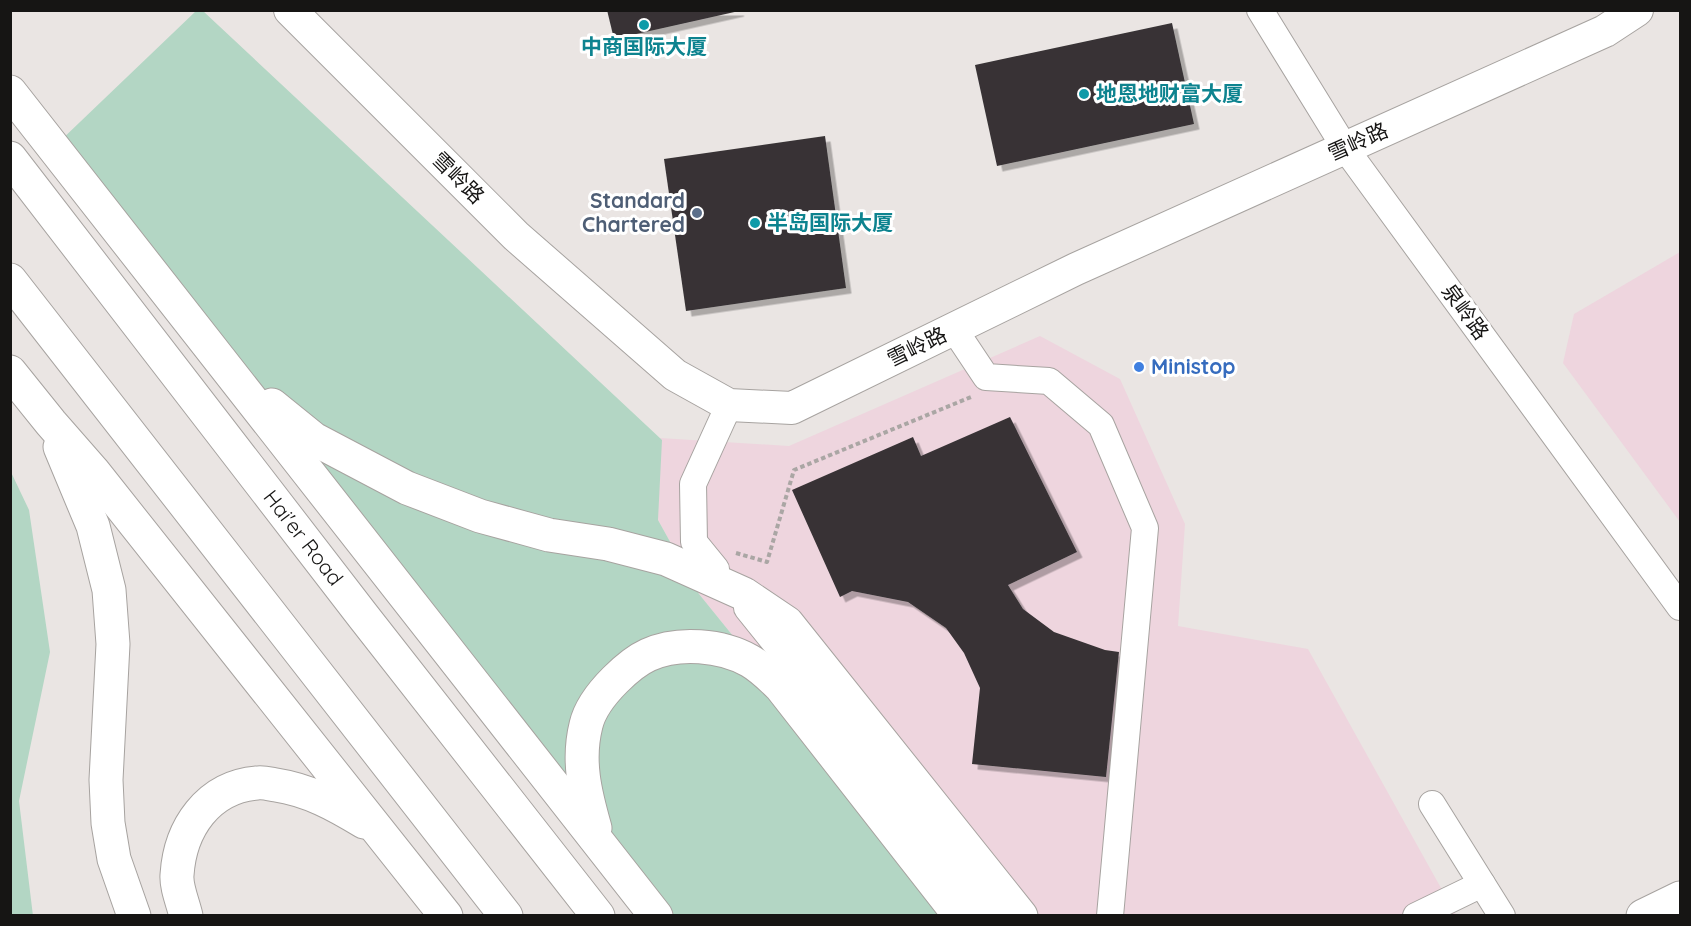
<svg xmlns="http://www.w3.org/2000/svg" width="1691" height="926" font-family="Quicksand,'Noto Sans SC',sans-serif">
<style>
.commercial{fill:#eed5de}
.green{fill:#b3d6c4}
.building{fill:#373335;filter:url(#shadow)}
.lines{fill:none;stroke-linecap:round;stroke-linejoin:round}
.minor-casing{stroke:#a7a3a0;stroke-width:28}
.tertiary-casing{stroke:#a7a3a0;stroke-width:34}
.primary-casing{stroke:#a7a3a0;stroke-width:35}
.path{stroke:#aaa6a4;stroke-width:4;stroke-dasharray:4.5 3;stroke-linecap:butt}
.minor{stroke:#fff;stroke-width:26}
.tertiary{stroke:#fff;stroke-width:32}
.primary{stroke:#fff;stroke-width:33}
.culture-dot{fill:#0f9aa8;stroke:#fff;stroke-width:2}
.service-dot{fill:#5c6f8a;stroke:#fff;stroke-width:2}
.shop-dot{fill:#3f7fe0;stroke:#fff;stroke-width:2}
.labels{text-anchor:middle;stroke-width:6;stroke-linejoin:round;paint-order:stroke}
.culture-label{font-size:21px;font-weight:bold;fill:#0d838f;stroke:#fff;text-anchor:start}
.street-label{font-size:21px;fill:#161514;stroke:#fff}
.service-label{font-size:21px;font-weight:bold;fill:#4e5e75;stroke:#fff;text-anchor:end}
.shop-label{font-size:21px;font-weight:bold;fill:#366cbe;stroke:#fff;text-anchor:start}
</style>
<defs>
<filter id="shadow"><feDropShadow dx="5.5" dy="5.5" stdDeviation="0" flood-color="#0004"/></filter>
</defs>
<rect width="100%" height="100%" fill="#eae5e3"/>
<g class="commercial">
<path d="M1680,252V522L1563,363L1574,314Z"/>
<path d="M1040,336L1120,379L1185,524L1178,626L1308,649L1456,915H959L699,594L658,520L660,438L789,446Z"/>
</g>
<g class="green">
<path d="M196,11H203L662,440L658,520L699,594L959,915H661L57,144Z"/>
<path d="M10,470L29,510L50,652L19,801L33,916L11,915Z"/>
</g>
<g class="building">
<path d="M607,10H738L739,11L614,39Z"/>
<path d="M1172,23L1194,124L997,166L975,65Z"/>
<path d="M825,136L846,288L686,311L664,159Z"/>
<path d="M1010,417L1077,552L1008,585L1023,609L1054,632L1105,650L1119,652L1106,777L972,764L980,688L964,653L946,628L908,602L852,591L840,597L792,490L913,437L921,456Z"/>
</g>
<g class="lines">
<defs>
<g id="minor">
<path d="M1260,10L1345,148L1680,607"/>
<path d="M954,329L986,377L1049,381L1101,425L1145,528L1110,916"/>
<path d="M716,569L694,542L693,484L729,405"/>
<path d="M747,608L994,916"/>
<path d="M1432,804L1502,916"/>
<path d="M1416,916L1482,884"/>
</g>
<path id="tertiary" d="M290,10L516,236L675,375L729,405L792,408L1076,269L1605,31L1637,10"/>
<g id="primary">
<path d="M10,92L656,916"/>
<path d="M10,158L363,616L598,916"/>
<path d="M10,280L506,916"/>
<path d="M10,372L51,423L93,471L446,916"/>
<path d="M272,405L314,439L407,488L480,516L549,535L608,544L666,559L744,594L787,623L1021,916"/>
<path d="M60,447L93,526L109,590L113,644L106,780L108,823L114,859L134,916"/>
<path d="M595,828C585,793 577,761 586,725C590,708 603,692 615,680C624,671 637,660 648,655C678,641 722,645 750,661C762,668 772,678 781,687L960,916"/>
<path d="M186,916C183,903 176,887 177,875C180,828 208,787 257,783C263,782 270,784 276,785C309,790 336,805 364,822"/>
<path d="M1643,916L1680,898"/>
</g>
</defs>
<use href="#minor" class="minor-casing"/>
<use href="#tertiary" class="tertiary-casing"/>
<use href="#primary" class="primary-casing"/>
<path class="path" d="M736,553L767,562L794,470L971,397"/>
<use href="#minor" class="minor"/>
<use href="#tertiary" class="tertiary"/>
<use href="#primary" class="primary"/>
</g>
<g class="culture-dot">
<circle cx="644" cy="25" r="6"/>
<circle cx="1084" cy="94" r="6"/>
<circle cx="755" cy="223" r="6"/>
</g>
<circle class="service-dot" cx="697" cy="213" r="6"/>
<circle class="shop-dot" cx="1139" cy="367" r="6"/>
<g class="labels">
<g class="culture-label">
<text x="644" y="54" text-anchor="middle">中商国际大厦</text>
<text x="1096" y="101">地恩地财富大厦</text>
<text x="767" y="230">半岛国际大厦</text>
</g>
<g class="street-label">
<text transform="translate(1358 142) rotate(-24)" y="7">雪岭路</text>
<text transform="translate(458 178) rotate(45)" y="7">雪岭路</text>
<text transform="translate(1465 312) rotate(54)" y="7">泉岭路</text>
<text transform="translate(917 347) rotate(-26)" y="7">雪岭路</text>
<text transform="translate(303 538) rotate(52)" y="7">Hai'er Road</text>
</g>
<g class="service-label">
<text x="685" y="208">Standard<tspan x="685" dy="24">Chartered</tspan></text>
</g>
<g class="shop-label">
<text x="1151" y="374">Ministop</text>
</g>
</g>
<rect width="1691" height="926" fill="none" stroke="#161514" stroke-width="24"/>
</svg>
